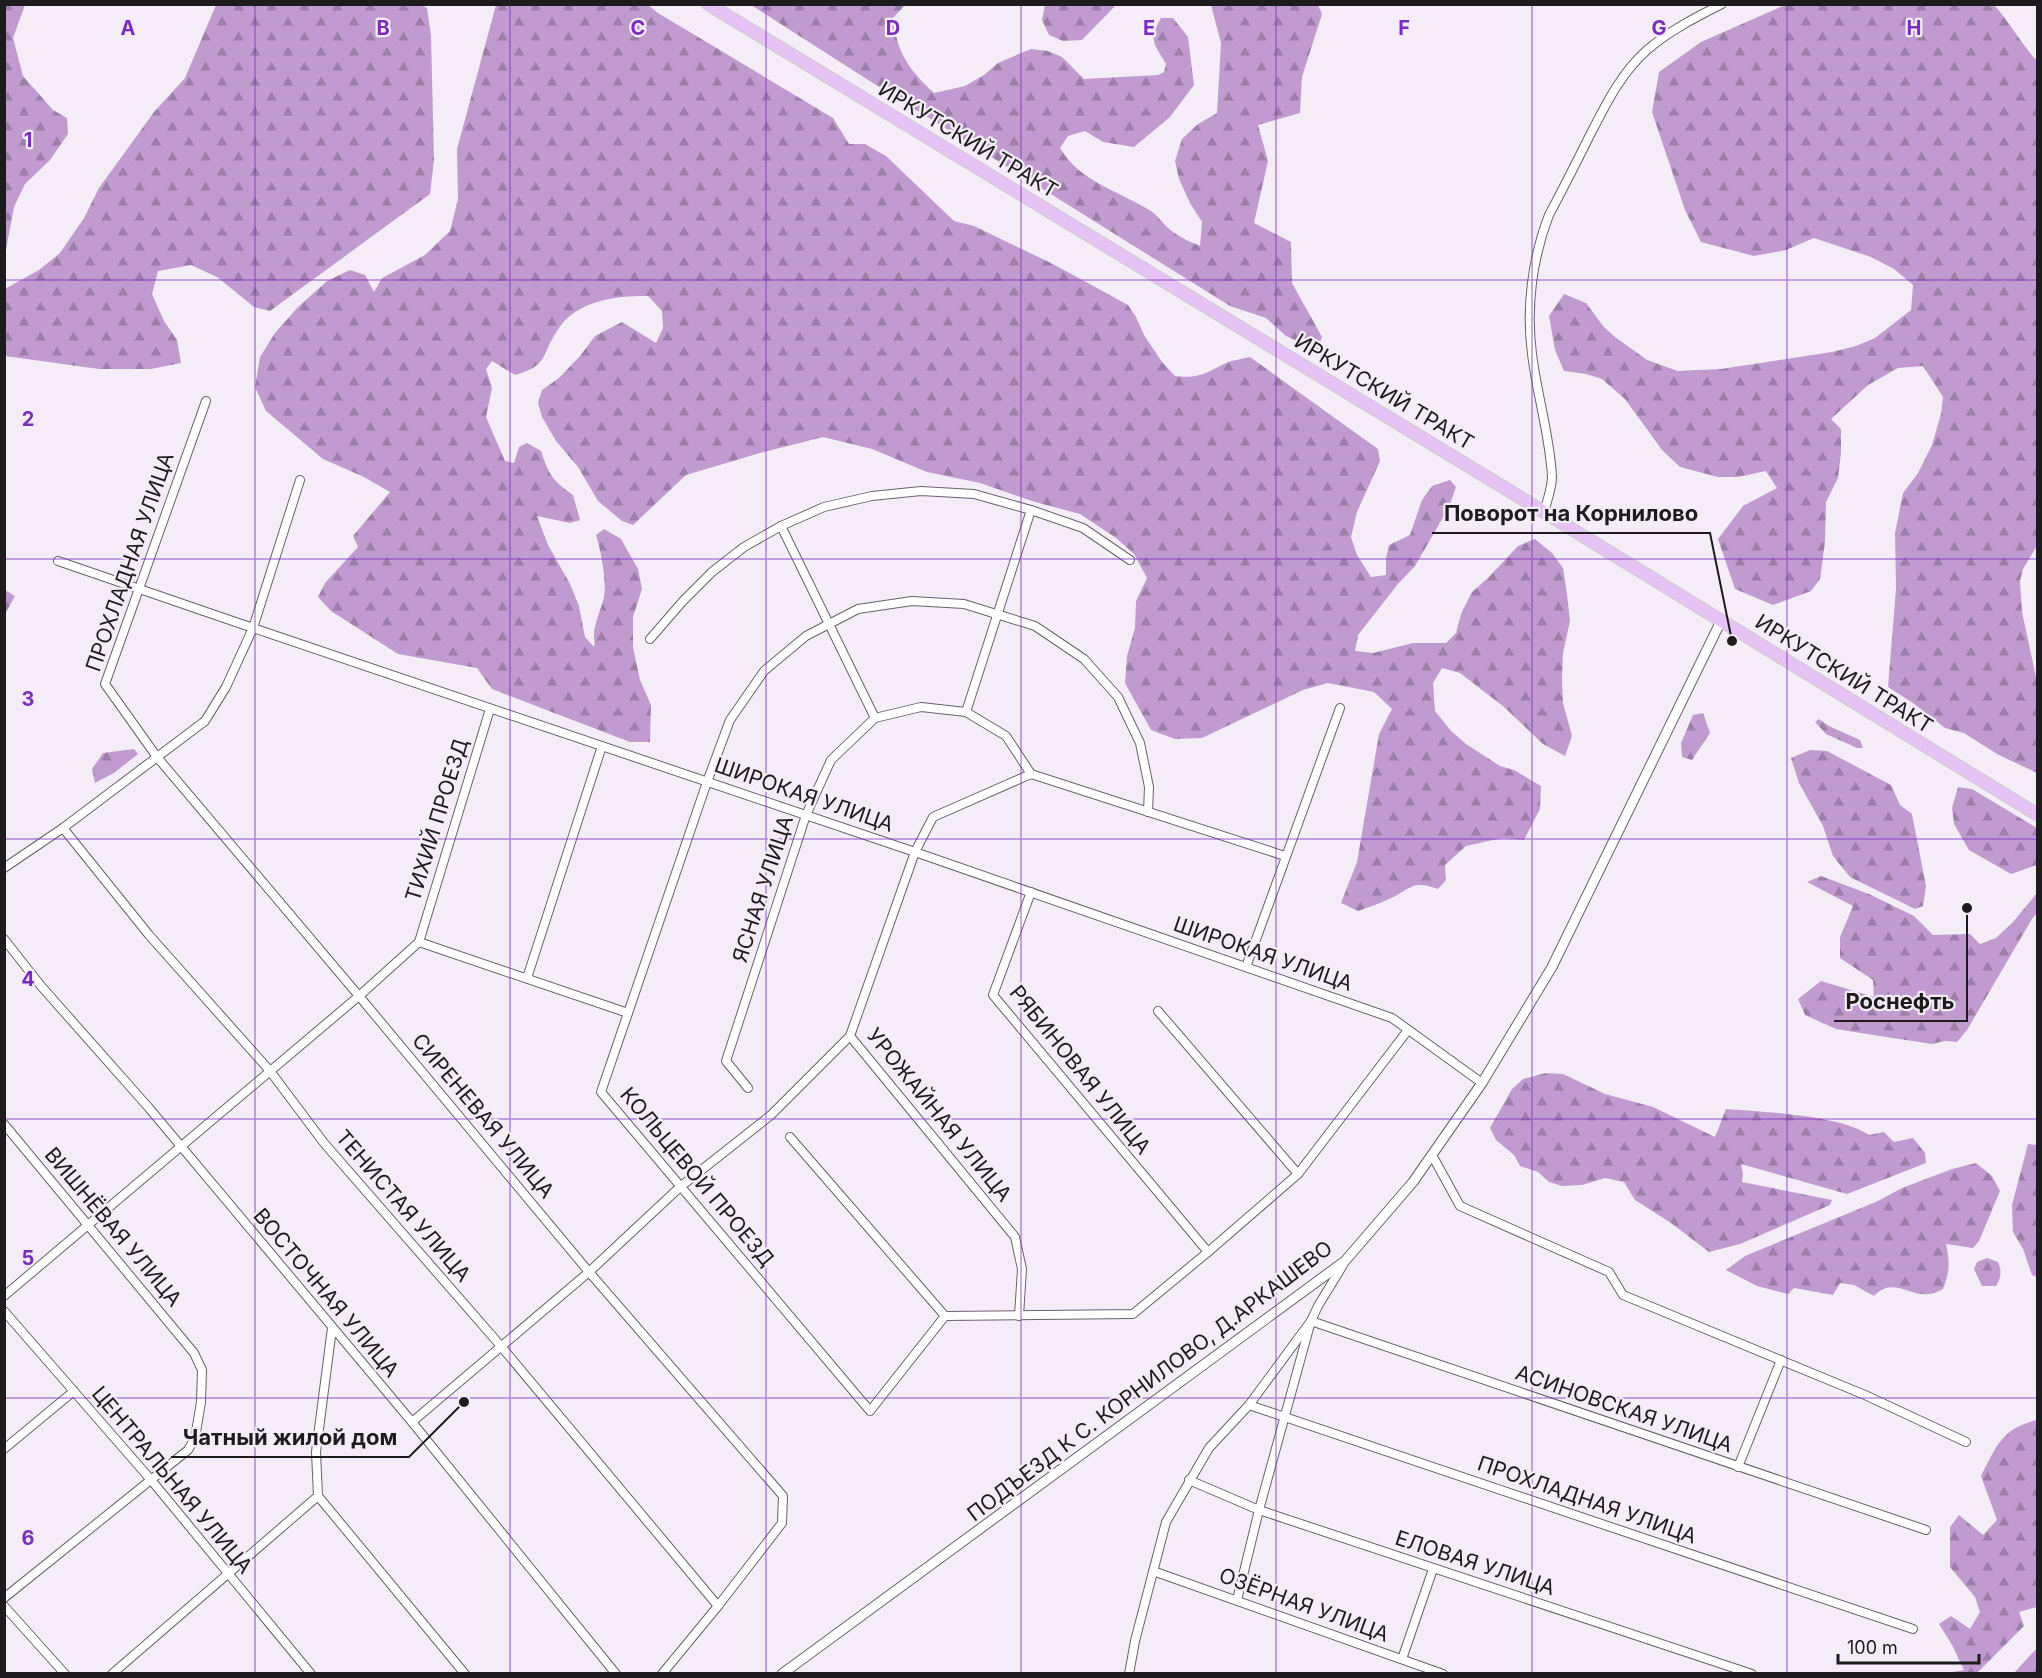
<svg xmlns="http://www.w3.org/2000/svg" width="2042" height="1678" font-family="Inter,sans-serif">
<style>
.forest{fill:url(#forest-firs)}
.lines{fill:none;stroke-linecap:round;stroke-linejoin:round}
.minor-casing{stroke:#68626b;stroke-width:10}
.tertiary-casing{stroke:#68626b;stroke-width:11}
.primary-casing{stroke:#cecdce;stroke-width:14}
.minor{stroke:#fff;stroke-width:8}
.tertiary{stroke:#fff;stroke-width:9}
.primary{stroke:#e7c2f5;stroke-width:12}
.grid{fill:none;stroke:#7b2cbf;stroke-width:1.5;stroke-opacity:0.55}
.labels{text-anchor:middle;stroke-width:4.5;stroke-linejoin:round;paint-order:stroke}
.street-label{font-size:21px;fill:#1e1b1f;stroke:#f4edf7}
.grid-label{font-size:20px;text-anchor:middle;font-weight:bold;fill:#7b2cbf;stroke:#f4edf7;stroke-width:4.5;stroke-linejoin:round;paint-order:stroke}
.leader{fill:none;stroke:#1e1b1f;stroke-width:2}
.callout-dot{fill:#1e1b1f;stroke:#f4edf7;stroke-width:2}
.callout-label{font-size:22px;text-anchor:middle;font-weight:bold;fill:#1e1b1f;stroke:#f4edf7;stroke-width:4.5;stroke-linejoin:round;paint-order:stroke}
</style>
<defs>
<pattern id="forest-firs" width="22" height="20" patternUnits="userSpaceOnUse" patternTransform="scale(1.5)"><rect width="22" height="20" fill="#c19bd0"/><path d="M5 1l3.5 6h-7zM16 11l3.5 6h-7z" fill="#9c7ea8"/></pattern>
</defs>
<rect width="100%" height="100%" fill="#f4edf7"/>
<g class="forest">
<path d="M5,4L25,5L13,38L23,76L53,110L67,118L68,134L50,160L25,184L14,207L5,255Z"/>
<path d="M419,4L427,8L431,36L434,160L430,194L270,311L254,307L217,277L191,265L158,271L152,294L164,321L177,340L181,363L151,369H99L5,356V289L39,270L60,253L84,218L99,188L154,112L185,78L216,5Z"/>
<path d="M496,5H648L658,13L833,118L849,144H865L886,156L954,221L974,226L1053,264L1128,305L1136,317L1144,335L1162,362L1175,376C1200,379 1205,373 1226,363C1233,360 1242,359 1250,357L1378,449L1380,461L1357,512L1351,537L1357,555L1371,577L1386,575V558L1389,545L1410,535L1422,500L1432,486L1450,480L1456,487L1449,507L1415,566L1398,584L1358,635L1355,651L1373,653L1413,643H1446L1456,633L1461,614L1472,592L1488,578L1518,546L1535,539L1552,553L1563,568L1567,594L1570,621L1563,653L1562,679L1563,703L1572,736L1565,756L1543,744L1504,707L1460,673L1442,668L1433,683L1435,711L1451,731L1466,744L1500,766L1514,770L1541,786L1540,809L1524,840L1502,838L1466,846L1445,865L1446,880L1438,889C1410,879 1411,890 1389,899C1379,904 1368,907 1358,911L1341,903L1357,862L1379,734L1392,709L1374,692L1328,683L1303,690L1202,738L1175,739L1151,730L1125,683L1127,656L1135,628L1136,601L1147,578L1134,554L1116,538L1080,514L1035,502L980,483L927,472L872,449L823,437L760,453L686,475L633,525L622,521L598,501L578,467L556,441L542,417L538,403L542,390L559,378L580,356L595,336L622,322L656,343L663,328L662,311L648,296C615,296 576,300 557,331C540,357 549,365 515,375L492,361L486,369L492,388L486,417L505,461L514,463L519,447L527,443L541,451C549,475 552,480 573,495L580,520L570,523L537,516L548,545L570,584L579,606L585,637L594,647C595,643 594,638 594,633C595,622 600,612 603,601C608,586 601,551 596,535L604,529L621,539L638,569L642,589L633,617V647L640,680L651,705L650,742H630L492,689L477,668L398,654L331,611L318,597L325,583L358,547L353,536L390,492L364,477L323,459L266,411L255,387L260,357L275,333L298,307L327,281L350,270L365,275L374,292L382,278L425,255L450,231L458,199L457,149Z"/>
<path d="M751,5H905L893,18C897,53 909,70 934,93L965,86L984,75L998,63L1031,49L1048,51L1062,57L1084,79L1158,75L1164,72L1166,64C1154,43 1148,41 1161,18H1173L1188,37L1194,85L1170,117L1134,147L1103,142L1085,131L1068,136L1060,148C1080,182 1119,191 1151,211C1157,215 1162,222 1167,227C1177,236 1188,241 1200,246L1202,222L1190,203L1179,179L1175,161L1182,139L1198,124L1217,113L1221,43L1211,5H1318L1322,14L1302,77L1300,113L1258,125L1268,161L1254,223L1291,242L1292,283L1322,337L1317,350L1286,336L1266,318L1230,306L865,78Z"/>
<path d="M1045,5V4L1116,5L1082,40L1063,41L1049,35L1042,20Z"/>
<path d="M1785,5H1994C2010,22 2021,44 2037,61L2038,544L2023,569L2020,581L2022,612L2036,677L2037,773L1997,754L1964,733L1945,728L1913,703L1888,687L1896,589L1895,533L1903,493L1918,473L1932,445L1941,414L1943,397L1923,366L1898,368L1868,385L1831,419L1841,429V453L1838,478L1826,502L1825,542L1820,579L1811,591L1773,605L1735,589L1718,539L1743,506L1777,488L1766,471L1738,477H1718L1680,467L1662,450L1625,399L1602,379L1586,374L1564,371L1555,350L1549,316L1564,294L1586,303L1603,326L1615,337L1647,360L1678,371L1721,369L1832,352L1856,346L1875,338L1911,310L1913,285L1894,269L1871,257L1814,238L1786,250L1754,256L1701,242L1685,210L1652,112L1659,72L1701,42Z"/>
<path d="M5,590L15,596L5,614Z"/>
<path d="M1703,713L1710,733L1692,760L1682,757L1681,743L1693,715Z"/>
<path d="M1819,719L1829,726L1860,740L1863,748H1857L1826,734L1815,722Z"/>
<path d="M134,749L138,754L114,773L95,783L92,769L103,753Z"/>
<path d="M1810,750L1827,751L1891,785L1900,805L1912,814L1926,886L1923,906L1915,909L1850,877L1833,856L1823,826L1799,783L1791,758Z"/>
<path d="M1958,787L1972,789L2037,828V865L2011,874L1969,850L1954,824L1952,808Z"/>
<path d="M1821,876L1869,894L1914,916L1933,935L1970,934L1980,944L1996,938L2013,922L2037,893V913L2032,919L1967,1030L1957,1042L1945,1041L1932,1044L1867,1034L1836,1029L1805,1015L1798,999L1821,981L1874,997L1873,980L1840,958V937L1853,906L1807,882Z"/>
<path d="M1546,1073L1563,1074L1605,1094L1653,1107L1715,1137L1726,1109C1763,1112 1839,1115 1869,1135L1884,1132L1894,1142L1913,1138L1925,1153L1926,1163L1847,1194L1741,1164L1743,1174L1742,1182L1832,1200L1830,1205L1740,1244L1709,1252L1671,1223L1635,1200L1624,1182L1605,1178L1582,1185L1562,1186L1549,1182L1538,1172L1520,1166L1514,1155L1496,1140L1490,1128L1512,1089L1523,1079Z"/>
<path d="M2028,1144L2037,1145V1277L2032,1275L2023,1249L2013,1232L2012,1205Z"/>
<path d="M1976,1163L1992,1176L2000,1191L1979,1241L1973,1248L1946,1244C1950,1263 1950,1271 1943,1289C1939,1291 1934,1294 1929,1294C1909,1297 1893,1276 1874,1296L1854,1285L1840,1283L1833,1295L1794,1288L1788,1294L1757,1286L1726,1270L1745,1256L1878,1201L1902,1188L1952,1169Z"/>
<path d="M1987,1258L1998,1262C2002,1271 2001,1278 1996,1286H1982L1974,1269L1977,1262Z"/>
<path d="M2037,1420V1607L2019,1612L2024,1626L1977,1673H1946L1964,1670L1952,1645L1939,1624L1951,1616L1970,1629L1980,1612L1975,1597L1950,1567V1527L1959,1515L1983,1535L1997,1520L1981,1476C1996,1447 2002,1428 2037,1420Z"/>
<path d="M2037,1648V1673H2014Z"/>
</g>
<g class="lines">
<defs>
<g id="minor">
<path d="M206,401L105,684L157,757L359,996L589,1272L783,1496L782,1523L718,1606L662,1674"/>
<path d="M1544,512C1547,501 1552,488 1552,477C1550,436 1537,395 1532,354C1526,308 1532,259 1549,215C1563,189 1576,163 1589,137C1605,106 1620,74 1647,50C1669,31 1696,17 1722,4"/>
<path d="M781,526L875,718"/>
<path d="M58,561L253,628L300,480"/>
<path d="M650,639L683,601L712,572L744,547L781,526L824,507L872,496L921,491L974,494L1031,510L1083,528L1130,560"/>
<path d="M966,712L1031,510"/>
<path d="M1148,812L1149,787L1140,743L1118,697L1084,659L1035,626L964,604L912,601L858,609L806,636L764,671L730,720L707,782L601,1092L870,1411L945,1316L1133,1314L1208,1252L1298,1174L1408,1030"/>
<path d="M63,828L149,935L270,1071L324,1143L500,1345L718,1606"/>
<path d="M4,868L63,828L205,721L226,687L253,628L915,852L1392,1018L1482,1083"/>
<path d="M1031,892L993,995L1208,1252"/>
<path d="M4,939L41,986L149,1108L412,1422L616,1674"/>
<path d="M419,942L490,709"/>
<path d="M419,942L628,1013"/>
<path d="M1246,967L1340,708"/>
<path d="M527,978L602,746"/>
<path d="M1158,1011L1298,1174"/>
<path d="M748,1088L726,1061L806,815L831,760L875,718L921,707L966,712L1006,736L1031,774"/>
<path d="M4,1124L194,1353L202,1370L201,1402L195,1438L188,1450L4,1598"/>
<path d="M790,1137L945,1316"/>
<path d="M1432,1155L1460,1206L1609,1272L1623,1295L1865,1395L1966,1442"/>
<path d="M4,1296L359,996L419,942"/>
<path d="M4,1311L152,1481L311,1674"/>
<path d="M1019,1316L1022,1269L1015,1237L850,1036L915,852L933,817L1031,774L1285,856"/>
<path d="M1249,1405L1913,1629"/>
<path d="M412,1422L589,1272L680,1187L771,1115L850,1036"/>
<path d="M4,1449L74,1391"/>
<path d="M1738,1467L1781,1360"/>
<path d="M1189,1480L1259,1510L1752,1674"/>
<path d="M318,1496L465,1674"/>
<path d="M1153,1571L1443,1674"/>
<path d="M1237,1600L1259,1510L1311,1321L1926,1530"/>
<path d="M4,1606L65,1674"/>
<path d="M1402,1659L1433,1569"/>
<path d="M112,1674L318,1496L316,1452L332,1328"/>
<path d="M1129,1674L1135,1641L1166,1522L1209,1448L1249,1405L1311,1321L1318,1306L1343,1265"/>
</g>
<path id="tertiary" d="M782,1674L1345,1261L1413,1182L1482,1083L1552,967L1721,621"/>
<path id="primary" d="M708,4L1544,512L2038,815"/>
</defs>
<use href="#minor" class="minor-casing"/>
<use href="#tertiary" class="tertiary-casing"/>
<use href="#primary" class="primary-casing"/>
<use href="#minor" class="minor"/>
<use href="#tertiary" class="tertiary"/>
<use href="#primary" class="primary"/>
</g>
<path class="grid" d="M255,4V1674M510,4V1674M766,4V1674M1021,4V1674M1276,4V1674M1532,4V1674M1787,4V1674M4,280H2038M4,559H2038M4,839H2038M4,1119H2038M4,1398H2038"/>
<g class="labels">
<g class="street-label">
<text transform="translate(968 140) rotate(31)" y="7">ИРКУТСКИЙ ТРАКТ</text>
<text transform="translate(1384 392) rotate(31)" y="7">ИРКУТСКИЙ ТРАКТ</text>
<text transform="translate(130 562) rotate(-71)" y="7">ПРОХЛАДНАЯ УЛИЦА</text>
<text transform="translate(1844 674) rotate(32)" y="7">ИРКУТСКИЙ ТРАКТ</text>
<text transform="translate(804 795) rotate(19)" y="7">ШИРОКАЯ УЛИЦА</text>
<text transform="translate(437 820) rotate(-73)" y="7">ТИХИЙ ПРОЕЗД</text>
<text transform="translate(763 889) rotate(-72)" y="7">ЯСНАЯ УЛИЦА</text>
<text transform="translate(1263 954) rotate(19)" y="7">ШИРОКАЯ УЛИЦА</text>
<text transform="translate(1080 1070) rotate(51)" y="7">РЯБИНОВАЯ УЛИЦА</text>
<text transform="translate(939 1115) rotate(51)" y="7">УРОЖАЙНАЯ УЛИЦА</text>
<text transform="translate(483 1116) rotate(50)" y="7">СИРЕНЕВАЯ УЛИЦА</text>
<text transform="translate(697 1177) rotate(50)" y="7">КОЛЬЦЕВОЙ ПРОЕЗД</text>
<text transform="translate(403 1206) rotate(49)" y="7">ТЕНИСТАЯ УЛИЦА</text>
<text transform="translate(113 1227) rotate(50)" y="7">ВИШНЁВАЯ УЛИЦА</text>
<text transform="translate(326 1293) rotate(50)" y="7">ВОСТОЧНАЯ УЛИЦА</text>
<text transform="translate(1150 1381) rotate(-37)" y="7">ПОДЪЕЗД К С. КОРНИЛОВО, Д.АРКАШЕВО</text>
<text transform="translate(1624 1409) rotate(19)" y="7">АСИНОВСКАЯ УЛИЦА</text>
<text transform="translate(172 1480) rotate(50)" y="7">ЦЕНТРАЛЬНАЯ УЛИЦА</text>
<text transform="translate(1587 1500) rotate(19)" y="7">ПРОХЛАДНАЯ УЛИЦА</text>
<text transform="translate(1475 1563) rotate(18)" y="7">ЕЛОВАЯ УЛИЦА</text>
<text transform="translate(1304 1605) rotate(20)" y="7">ОЗЁРНАЯ УЛИЦА</text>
</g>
</g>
<g class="grid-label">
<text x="128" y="35">A</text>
<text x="383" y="35">B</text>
<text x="638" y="35">C</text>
<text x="893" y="35">D</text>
<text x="1149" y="35">E</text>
<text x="1404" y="35">F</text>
<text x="1659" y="35">G</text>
<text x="1914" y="35">H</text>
<text x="28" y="147">1</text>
<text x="28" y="426">2</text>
<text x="28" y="706">3</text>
<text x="28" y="986">4</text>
<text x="28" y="1265">5</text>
<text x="28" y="1545">6</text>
</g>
<path class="leader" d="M1732 641L1710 533H1432M1967 908L1967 1021H1834M464 1402L409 1457H171"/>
<g class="callout-dot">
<circle cx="1732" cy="641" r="6"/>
<circle cx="1967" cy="908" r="6"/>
<circle cx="464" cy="1402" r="6"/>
</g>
<g class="callout-label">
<text x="1571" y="521">Поворот на Корнилово</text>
<text x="1900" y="1009">Роснефть</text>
<text x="290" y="1445">Чатный жилой дом</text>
</g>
<rect width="2042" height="1678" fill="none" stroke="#1e1b1f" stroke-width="12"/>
<path d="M1838 1654v9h141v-9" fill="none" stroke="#1e1b1f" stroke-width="3"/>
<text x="1847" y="1654" font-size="18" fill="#1e1b1f" stroke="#f4edf7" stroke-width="4.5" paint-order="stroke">100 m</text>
</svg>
